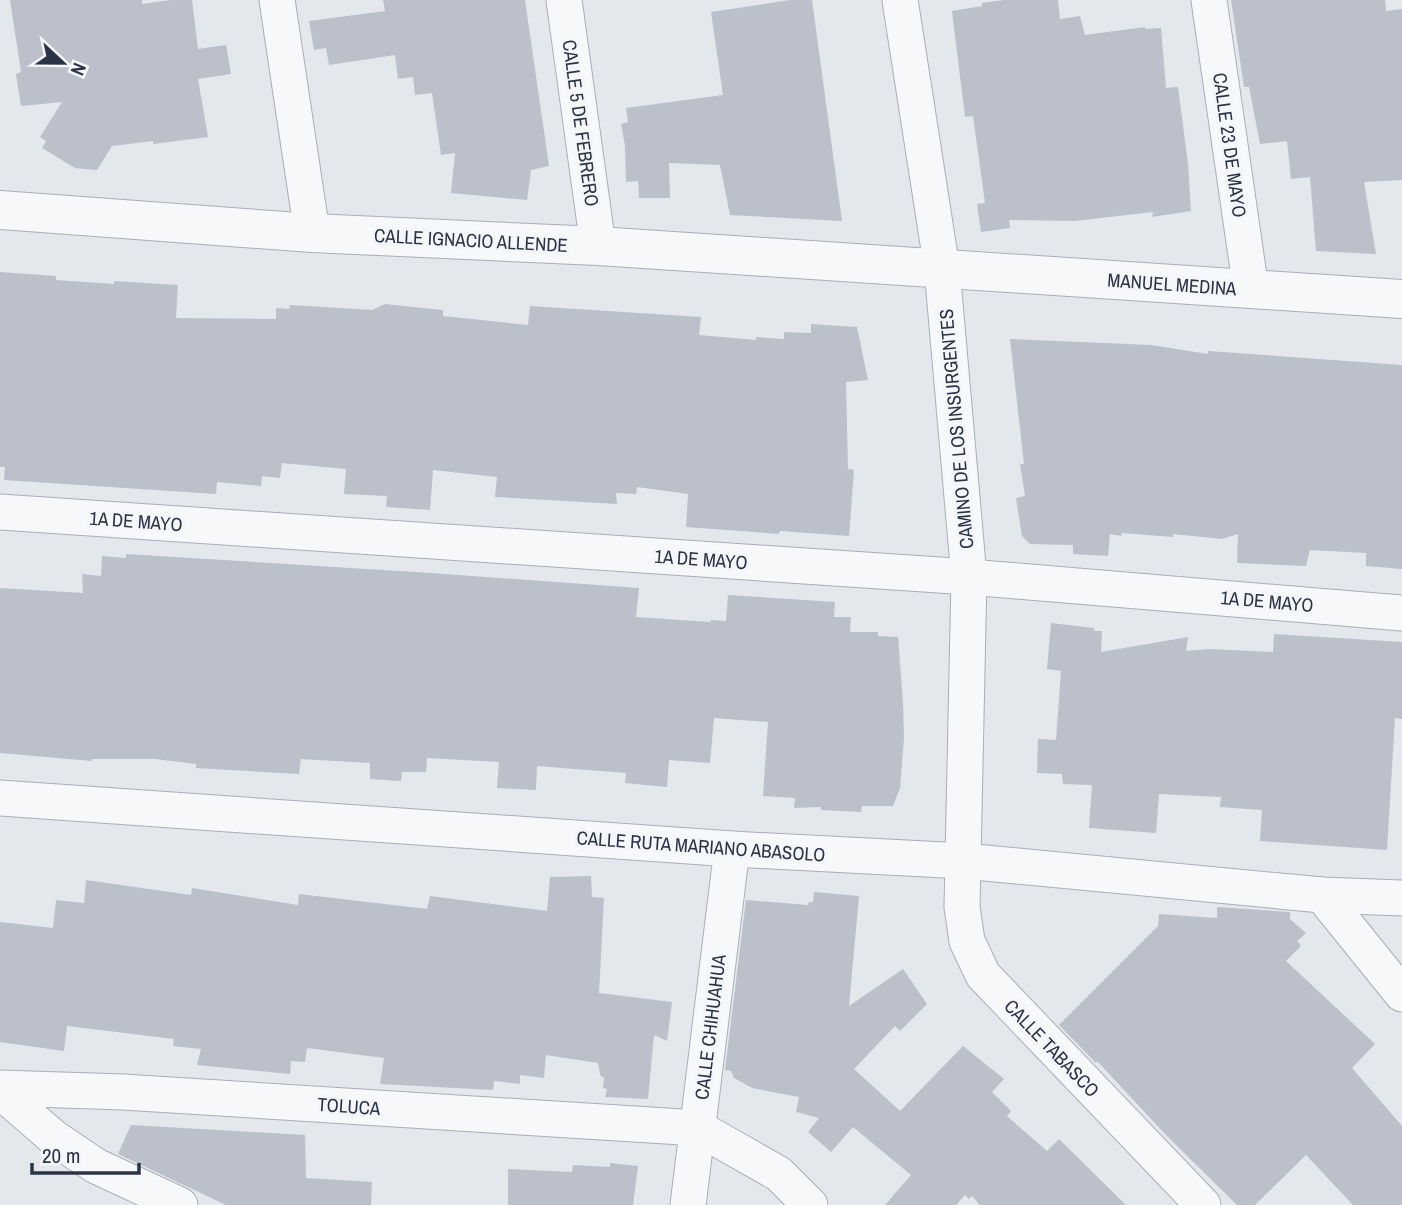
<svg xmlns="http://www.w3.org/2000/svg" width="1402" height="1205" font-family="'Archivo Narrow',sans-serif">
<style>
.building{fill:#bbc0ca}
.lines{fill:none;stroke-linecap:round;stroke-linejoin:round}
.minor-casing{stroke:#a9aeb7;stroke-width:37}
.tertiary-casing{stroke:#a9aeb7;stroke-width:40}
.minor{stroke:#f7f8fa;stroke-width:35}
.tertiary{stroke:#f7f8fa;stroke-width:38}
.labels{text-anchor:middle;stroke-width:7;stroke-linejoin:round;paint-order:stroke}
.street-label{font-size:19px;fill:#2b3445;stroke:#f4f6f9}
</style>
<rect width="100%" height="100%" fill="#e4e7ec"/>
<g class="building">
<path d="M10,0H142V4L170,0H192L198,49L226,45L231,74L198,79L208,137L153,144V141L112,146L97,170L75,168L42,148L46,141L40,137L62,102L21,106L16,74L21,72Z"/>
<path d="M383,0H525L549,166L531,170L527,200L451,193L455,153L441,155L432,93L415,95L413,77L398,79L395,55L329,65L326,48L314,50L309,21L385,11Z"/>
<path d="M790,0H812L842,221L730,215L720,165L669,163L670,198H639L638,181L626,182L625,146L621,124L628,122L626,108L723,95L711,12Z"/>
<path d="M1004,0H1058L1060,19L1080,16L1085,35L1145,27V29L1161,28L1166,88L1178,87L1188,164L1191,211L1152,217L1153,212L1075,221L1009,220L1010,228L981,232L977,204L985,203L973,116L965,117L952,11L982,6V3Z"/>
<path d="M1231,0H1385L1386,11L1402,9V180L1364,182L1376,254L1316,251L1310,177L1291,179L1287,141L1260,144L1249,87H1244Z"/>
<path d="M0,272L56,276V280L114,284V281L178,285L176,318L276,319V308L289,309L290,305L372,310L385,304L443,310V316L528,325L530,306L701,317L699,335L756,340V337L784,339V332L811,333V324L857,327L868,380L846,382L848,469L854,470L849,536L780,531L779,534L686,527L688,494L637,487L636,494L616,493L617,504L495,497L497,477L433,470L430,510L386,507L387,496L344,494L346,469L282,463L280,478L262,476L261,486L217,482L216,494L4,480L5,467H0Z"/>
<path d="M1010,339L1151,345L1208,354V351L1402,365V569L1366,566V553L1310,550L1306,566L1237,563L1238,534L1222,539L1173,534V537L1122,533L1121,536L1110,534L1108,556L1073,554V545L1030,544L1022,536L1016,498L1025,496L1020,464H1024Z"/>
<path d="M126,554L431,573L639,588L636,617L711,622V620L726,621L728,595L835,602L834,617H851L850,632H878V636L898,637L903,703L904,738L900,788L893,806H862L861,812L821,810V807L794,808L795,798L763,796L768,722L714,718L710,763L669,760L667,787L625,783L626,773L537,766L536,790L497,788L499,762L427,758L426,772H402L401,781L370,779V763L301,759L299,774L196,768V764L155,759H92V761L0,753V588L83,593L82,574L101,576L102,556L126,558Z"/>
<path d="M1051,623L1094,628V631H1102L1101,652L1188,637L1186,651L1210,649L1273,652L1274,634L1402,642V719L1395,718L1387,850L1260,841L1262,810L1220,807L1221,797L1159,794L1156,833L1089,828L1092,785L1063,784L1062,774L1037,773L1038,739L1056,740L1061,671L1047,669Z"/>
<path d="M591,876L592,897L604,898L599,993L672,1002L667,1041L654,1035L648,1099L605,1097L607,1089L603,1088L604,1078L600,1075L598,1063L546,1055L544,1078L520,1075V1084L494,1081L493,1090L380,1084L384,1058L307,1048L305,1062L291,1061L290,1074L197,1065L201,1049L173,1046L174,1039L67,1026L64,1051L0,1042V922L53,928L56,900L84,903L86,880L191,895L192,888L298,905L299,894L427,909L430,896L547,911L550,877Z"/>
<path d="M814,892L859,896L849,1006L903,969L927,1004L900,1031L895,1026L854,1069L900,1111L963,1046L1004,1079L992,1092L1011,1111L1007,1116L1047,1151L1059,1139L1126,1205H980L972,1196L969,1199L965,1195L956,1205H885L911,1175L853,1127L831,1152L808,1132L819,1118L796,1112L799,1097L752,1088L734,1078L731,1071L725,1070L746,900L808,905L809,902H813Z"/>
<path d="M1217,907L1290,912V919L1306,933L1297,941L1301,946L1286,961L1375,1044L1352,1068L1402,1126V1205H1353L1306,1155L1255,1205H1237L1167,1136L1097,1061L1096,1063L1059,1025L1158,926L1159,914L1217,918Z"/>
<path d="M131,1125L305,1135L306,1178L372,1182L371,1205H226L118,1154Z"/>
<path d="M610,1163L638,1166L633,1205H508V1169L572,1172L573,1165L610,1167Z"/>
</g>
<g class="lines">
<defs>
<g id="minor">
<path d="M277,0L312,233"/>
<path d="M564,0L598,246"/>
<path d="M900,0L942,269L969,577L962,907L967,941L983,975L1203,1205"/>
<path d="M1209,0L1251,290"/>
<path d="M0,512L969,577L1402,613"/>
<path d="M0,798L732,849L964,861L1322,895L1402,898"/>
<path d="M1322,895L1402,994"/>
<path d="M0,1088L123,1092L698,1128L779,1174L810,1205"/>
<path d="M0,1091L53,1137L96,1166L180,1205"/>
<path d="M688,1205L732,849"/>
</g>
<path id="tertiary" d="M0,210L312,233L598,246L1402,299"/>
</defs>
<use href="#minor" class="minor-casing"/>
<use href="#tertiary" class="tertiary-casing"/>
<use href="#minor" class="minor"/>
<use href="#tertiary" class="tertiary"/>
</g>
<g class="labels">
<g class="street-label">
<text transform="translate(581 123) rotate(82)" y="7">CALLE 5 DE FEBRERO</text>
<text transform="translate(1230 145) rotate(82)" y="7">CALLE 23 DE MAYO</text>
<text transform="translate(471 240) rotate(3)" y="7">CALLE IGNACIO ALLENDE</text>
<text transform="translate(1172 284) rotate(4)" y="7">MANUEL MEDINA</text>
<text transform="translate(956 429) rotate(-95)" y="7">CAMINO DE LOS INSURGENTES</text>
<text transform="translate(136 521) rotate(4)" y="7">1A DE MAYO</text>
<text transform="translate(701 559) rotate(4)" y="7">1A DE MAYO</text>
<text transform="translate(1267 601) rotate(5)" y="7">1A DE MAYO</text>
<text transform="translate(701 846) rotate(4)" y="7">CALLE RUTA MARIANO ABASOLO</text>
<text transform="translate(710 1027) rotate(-83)" y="7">CALLE CHIHUAHUA</text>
<text transform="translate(1052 1048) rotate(46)" y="7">CALLE TABASCO</text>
<text transform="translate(349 1106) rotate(4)" y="7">TOLUCA</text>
</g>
</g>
<g transform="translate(63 63) rotate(112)" stroke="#f4f6f9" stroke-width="5" paint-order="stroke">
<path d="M0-5L12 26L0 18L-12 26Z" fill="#2b3445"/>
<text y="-10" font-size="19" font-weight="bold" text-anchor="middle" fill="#2b3445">N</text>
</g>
<path d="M32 1163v10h107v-10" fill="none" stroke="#2b3445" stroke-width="3.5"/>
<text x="42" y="1163" font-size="21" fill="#2b3445" stroke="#f4f6f9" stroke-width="5" paint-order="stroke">20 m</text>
</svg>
